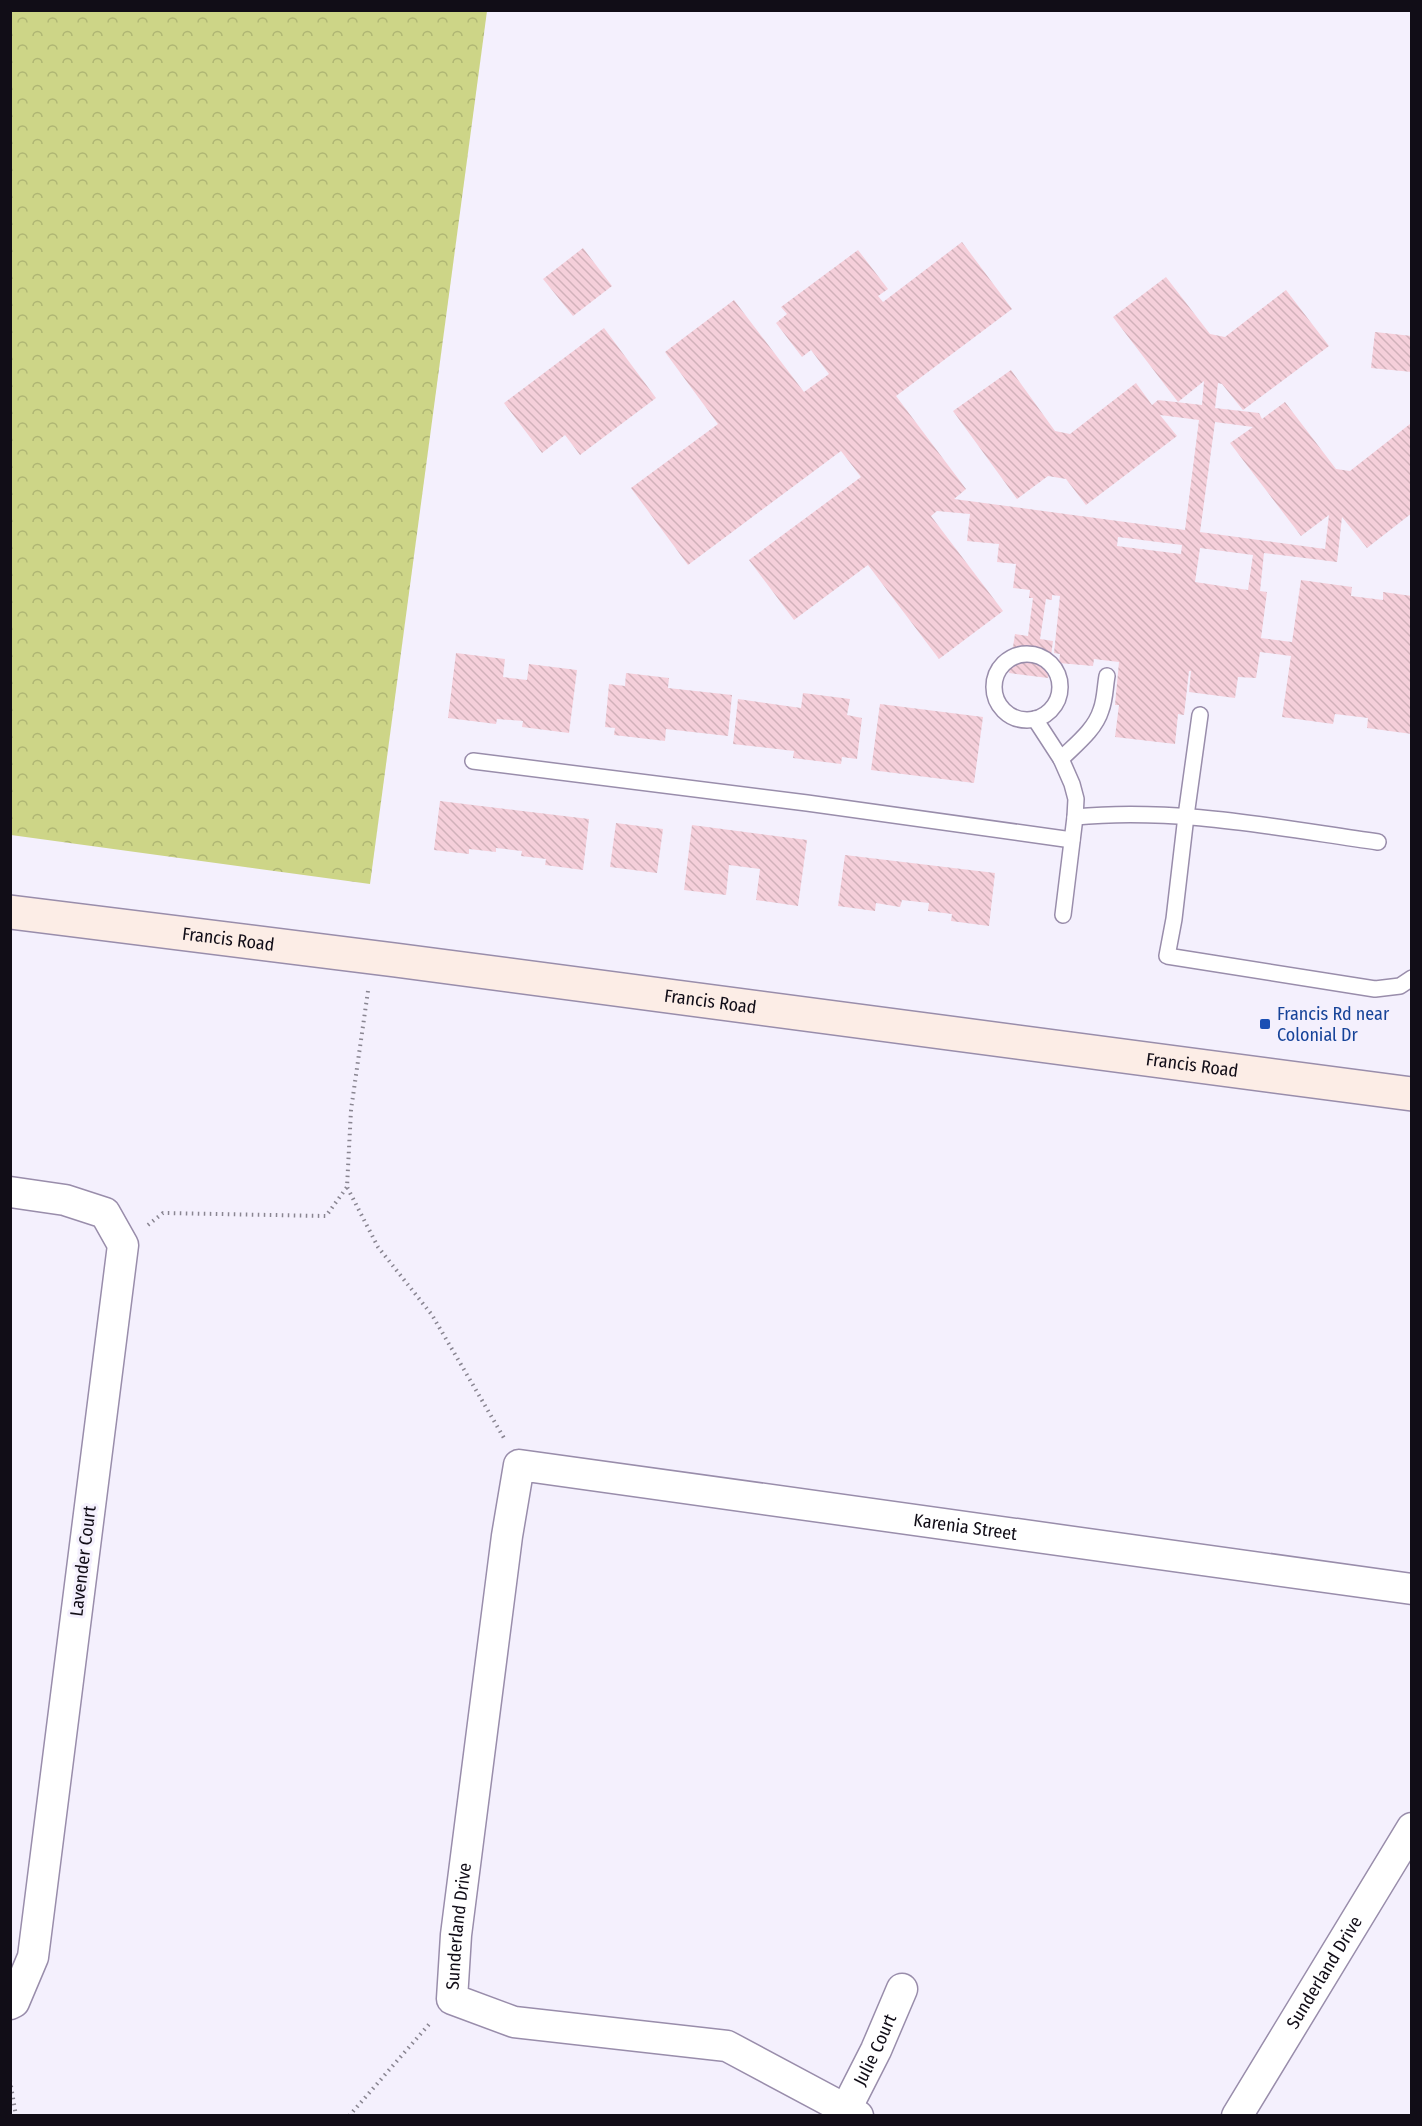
<svg xmlns="http://www.w3.org/2000/svg" width="1422" height="2126" font-family="'Fira Sans Condensed',sans-serif">
<style>
.forest{fill:url(#forest-crowns)}
.building{fill:url(#building-back-hatch);fill-rule:evenodd}
.lines{fill:none;stroke-linecap:round;stroke-linejoin:round}
.service-casing{stroke:#998dab;stroke-width:18}
.minor-casing{stroke:#998dab;stroke-width:33}
.secondary-casing{stroke:#998dab;stroke-width:36}
.path{stroke:#898591;stroke-width:4;stroke-dasharray:1.5 4.5;stroke-linecap:butt}
.service{stroke:#fff;stroke-width:15}
.minor{stroke:#fff;stroke-width:30}
.secondary{stroke:#fcede6;stroke-width:33}
.transit-dot{fill:#1a4fb4;stroke:#f4f0fd;stroke-width:2}
.labels{text-anchor:middle;stroke-width:6;stroke-linejoin:round;paint-order:stroke}
.street-label{font-size:18px;fill:#110d17;stroke:#f4f0fd}
.transit-label{font-size:18px;fill:#164399;stroke:#f4f0fd;text-anchor:start}
</style>
<defs>
<pattern id="forest-crowns" width="20" height="18" patternUnits="userSpaceOnUse" patternTransform="scale(1.5)"><rect width="20" height="18" fill="#cdd587"/><path d="M2 6a3 3 0 1 1 6 0M12 15a3 3 0 1 1 6 0" fill="none" stroke="#afb674"/></pattern>
<pattern id="building-back-hatch" width="6" height="6" patternUnits="userSpaceOnUse" patternTransform="scale(1.5)"><rect width="6" height="6" fill="#f5cfda"/><path d="M-1 5l2 2M0 0l6 6M5-1l2 2" fill="none" stroke="#d1b1ba"/></pattern>
</defs>
<rect width="100%" height="100%" fill="#f4f0fd"/>
<path class="forest" d="M11,10L487,11L370,884L11,835Z"/>
<g class="building">
<path d="M962,242L1012,309L896,396L966,489L954,499L1185,530L1199,420L1160,415L1177,436L1086,505L1066,479L1048,476L1017,499L953,411L1011,370L1055,431L1070,434L1136,383L1152,405L1158,400L1202,405L1204,381L1178,402L1113,317L1166,277L1210,334L1225,337L1286,290L1329,346L1243,410L1222,384L1218,383L1215,408L1259,413L1262,419L1285,402L1336,469L1350,471L1410,424L1412,426V513L1367,548L1342,517L1337,562L1264,553L1260,591L1267,592L1261,638L1292,642L1301,580L1352,587L1351,596L1383,600V592L1412,596V734L1367,728L1368,718L1335,714L1333,724L1282,717L1291,656L1260,652L1256,678L1238,677L1235,698L1189,692L1191,671H1189L1184,715L1178,714L1175,744L1115,737L1119,705H1115L1119,662L1094,659L1093,666L1059,663L1060,654L1054,653L1060,596L1052,595V600L1046,599L1040,639L1053,641L1048,678L1009,673L1015,634L1028,636L1033,598H1029L1030,590L1013,588L1016,564L997,562L999,544L967,541L970,514L937,511L931,516L1003,611L939,659L868,565L794,620L749,560L861,477L841,451L688,565L631,488L718,424L665,352L734,300L804,392L829,374L811,350L802,357L776,323L787,314L781,307L858,250L888,289L878,296L883,302ZM1215,422L1253,427L1230,443L1301,536L1329,515L1325,549L1200,532ZM1118,537L1182,545L1181,554L1117,546ZM1200,548L1253,555L1248,590L1195,582Z"/>
<path d="M583,248L612,286L573,316L543,279Z"/>
<path d="M604,328L656,398L580,455L565,435L542,453L504,403Z"/>
<path d="M1375,332L1412,336V372L1371,368Z"/>
<path d="M456,653L505,659L503,677L527,680L529,664L577,670L569,733L522,727L523,721L497,719L496,724L448,718Z"/>
<path d="M626,673L669,678L668,688L732,695L728,736L666,729L665,741L614,735L615,728L605,727L609,684L625,686Z"/>
<path d="M803,693L850,699L847,715L862,718L857,759L842,757L841,764L793,758L794,751L733,744L738,699L801,708Z"/>
<path d="M880,704L983,717L974,783L871,770Z"/>
<path d="M440,801L589,819L583,870L545,865L546,859L521,856L522,851L496,848V852L469,849V854L434,850Z"/>
<path d="M616,823L663,829L657,873L610,867Z"/>
<path d="M692,825L807,840L798,906L756,900L760,869L729,865L726,895L684,890Z"/>
<path d="M845,855L995,873L989,926L951,921L952,914L928,911L929,903L902,900L900,907L876,903L875,911L838,906Z"/>
</g>
<g class="lines">
<defs>
<g id="service">
<circle cx="1027" cy="687" r="33"/>
<path d="M1200,715L1186,816L1174,919L1167,956L1375,989L1400,986L1412,978"/>
<path d="M1035,719L1061,759L1072,784L1076,799L1075,817L1063,915"/>
<path d="M1061,759C1075,745 1095,730 1101,710C1105,700 1105,687 1107,676"/>
<path d="M473,761L807,803L1072,840"/>
<path d="M1075,817C1177,807 1278,828 1378,842"/>
</g>
<g id="minor">
<path d="M10,1192L65,1200L105,1213L123,1245L33,1957L14,2002L10,2004"/>
<path id="s1" d="M846,2109L876,2050L902,1989"/>
<path id="s2" d="M858,2116L727,2046L514,2022L452,1999L456,1935L507,1536L519,1465L1412,1589"/>
<path id="s3" d="M1237,2116L1412,1828"/>
</g>
<g id="secondary">
<path id="s4" d="M10,912L395,960L1412,1094"/>
</g>
</defs>
<use href="#service" class="service-casing"/>
<use href="#minor" class="minor-casing"/>
<use href="#secondary" class="secondary-casing"/>
<g class="path">
<path d="M368,991L351,1110L347,1187L378,1247L432,1315L504,1438"/>
<path d="M148,1225L163,1213L326,1216L347,1187"/>
<path d="M10,2080L16,2116"/>
<path d="M349,2116L431,2022"/>
</g>
<use href="#service" class="service"/>
<use href="#minor" class="minor"/>
<use href="#secondary" class="secondary"/>
</g>
<rect class="transit-dot" x="1259" y="1018" width="12" height="12" rx="3"/>
<g class="labels">
<g class="street-label">
<text dy="6" stroke="none"><textPath href="#s4" startOffset="220">Francis Road</textPath></text>
<text dy="6" stroke="none"><textPath href="#s4" startOffset="706">Francis Road</textPath></text>
<text dy="6" stroke="none"><textPath href="#s4" startOffset="1192">Francis Road</textPath></text>
<text dy="6" stroke="none"><textPath href="#s2" startOffset="1418">Karenia Street</textPath></text>
<text transform="translate(83 1561) rotate(-83)" y="6">Lavender Court</text>
<text dy="6" stroke="none"><textPath href="#s2" startOffset="502">Sunderland Drive</textPath></text>
<text dy="6" stroke="none"><textPath href="#s3" startOffset="168">Sunderland Drive</textPath></text>
<text dy="6" stroke="none"><textPath href="#s1" startOffset="66">Julie Court</textPath></text>
</g>
<g class="transit-label">
<text x="1277" y="1020">Francis Rd near<tspan x="1277" dy="21">Colonial Dr</tspan></text>
</g>
</g>
<rect width="1422" height="2126" fill="none" stroke="#110d17" stroke-width="24"/>
</svg>
